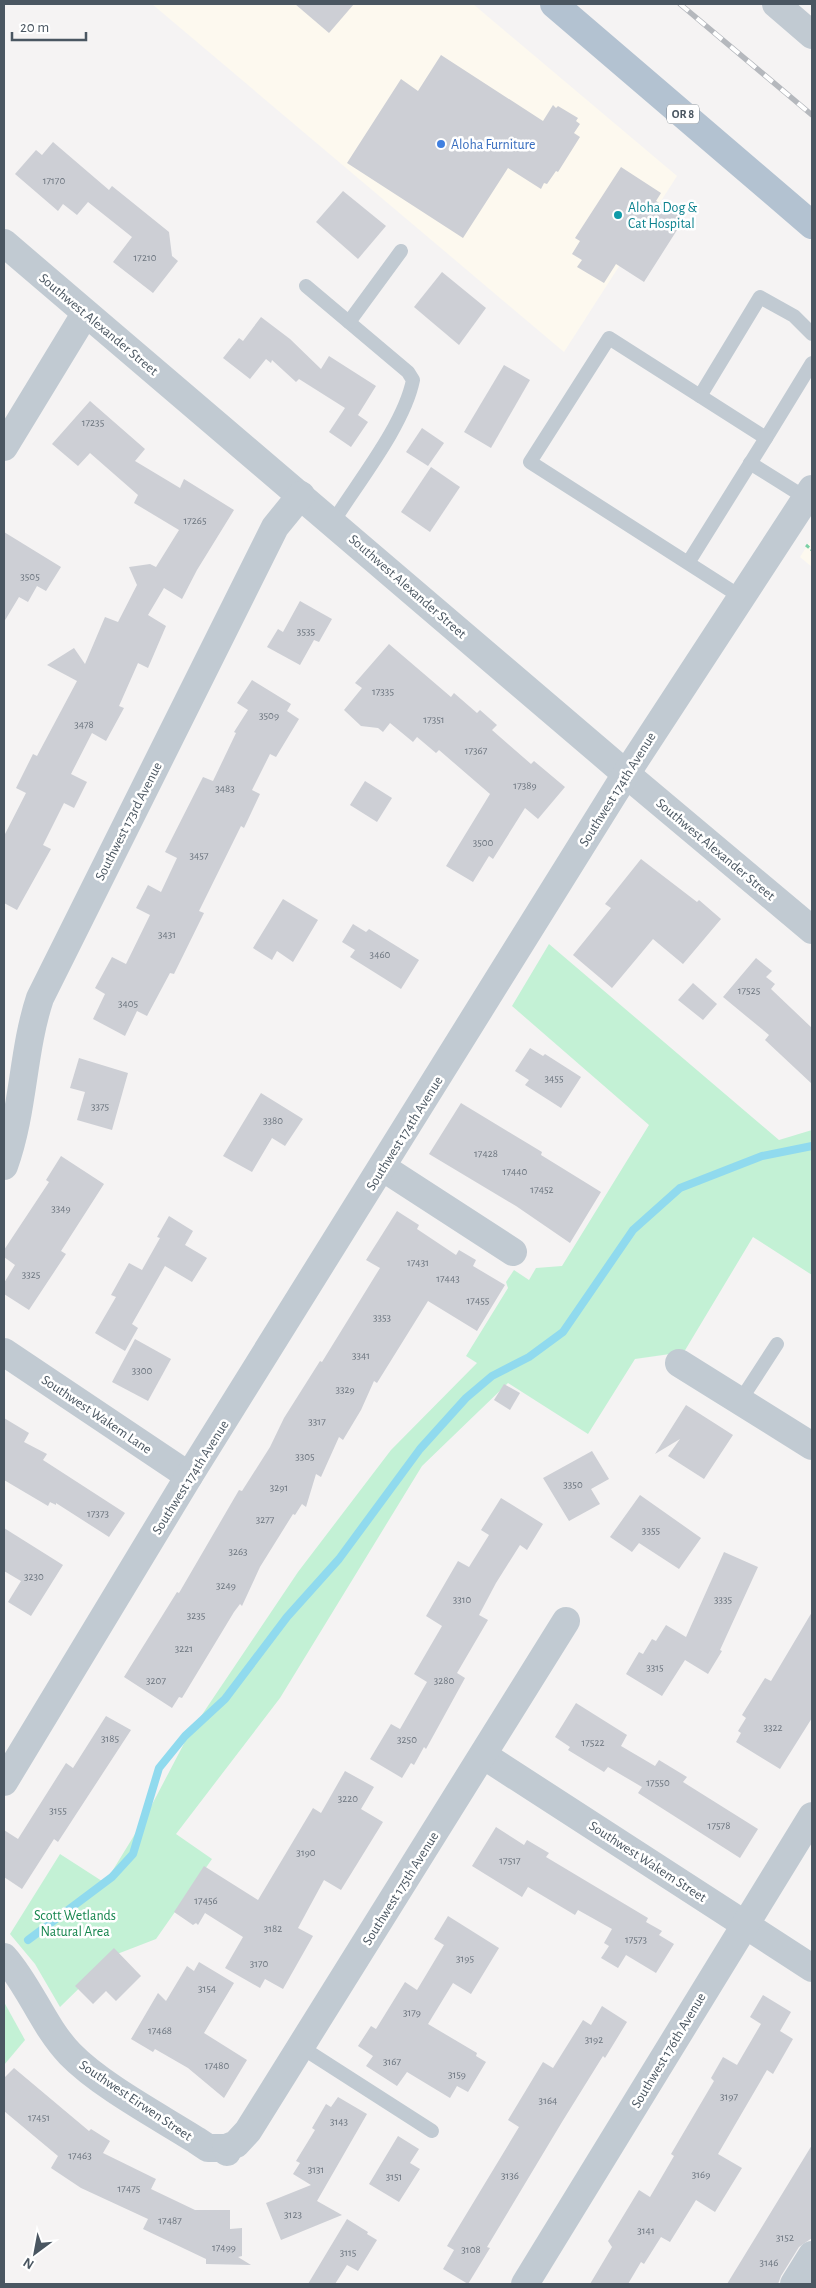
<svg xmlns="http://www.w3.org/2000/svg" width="816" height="2288" font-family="'Alegreya Sans',sans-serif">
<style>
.commercial{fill:#fdf9ef}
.green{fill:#c3f1d5}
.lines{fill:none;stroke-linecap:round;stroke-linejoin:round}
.stream{stroke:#90daee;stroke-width:8}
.building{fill:#cdcfd5}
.path{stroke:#7ad0a6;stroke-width:3;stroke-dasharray:4 2.5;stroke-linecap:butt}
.lane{stroke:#c1cad2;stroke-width:14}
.street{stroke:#c1cad2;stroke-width:28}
.primary{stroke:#b3c2d1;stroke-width:28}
.rail-casing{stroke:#b5b8bd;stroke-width:5.5}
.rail{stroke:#fff;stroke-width:4;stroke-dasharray:11;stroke-linecap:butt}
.shop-dot{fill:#3f7fe0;stroke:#fff;stroke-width:2}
.culture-dot{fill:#0f9aa8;stroke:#fff;stroke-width:2}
.labels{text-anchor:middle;stroke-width:5;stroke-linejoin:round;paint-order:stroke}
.number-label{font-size:11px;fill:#6b747e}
.shield{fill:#fff;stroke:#808990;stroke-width:1}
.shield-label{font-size:12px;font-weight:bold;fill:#4a5661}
.shop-label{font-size:14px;fill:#366cbe;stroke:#fff;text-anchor:start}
.culture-label{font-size:14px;fill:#0d838f;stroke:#fff;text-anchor:start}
.street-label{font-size:14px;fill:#4a5661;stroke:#fff}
.park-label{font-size:14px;fill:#17864f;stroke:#fff}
</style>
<rect width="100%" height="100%" fill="#f5f3f3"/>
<g class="commercial">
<path d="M152,4H473L677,176L564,352Z"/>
<path d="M812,538V567L800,557Z"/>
</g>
<g class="green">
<path d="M549,944L779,1140L812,1130V1275L753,1237L684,1352L635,1359L588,1434L508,1383L422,1466L280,1698L176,1834L212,1859L156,1939L112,1956L60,2007L35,1964L10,1934L60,1854L105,1883L146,1816L189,1734L298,1572L391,1450L477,1363L466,1356L508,1288L506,1282L514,1270L529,1280L536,1268L562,1266L649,1125L512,1006Z"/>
<path d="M4,2002L25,2040L4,2065Z"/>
</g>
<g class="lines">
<path class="stream" d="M28,1940L112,1877L133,1854L159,1768L185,1736L225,1699L287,1617L339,1559L420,1449L466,1398L492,1376L529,1357L563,1332L633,1230L680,1188L762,1156L812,1146"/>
</g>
<g class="building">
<path d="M295,4H354L329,33Z"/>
<path d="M441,55L543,121L553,105L556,108L558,106L578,118L576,121L580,124L574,133L580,137L558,172L556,171L547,184L544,183L541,189L508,168L463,238L347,163L401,79L418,91Z"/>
<path d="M53,142L109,190L112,186L169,232L172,256L178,261L153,293L113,262L132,237L88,202L77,215L63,204L58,211L15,174L36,150L42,155Z"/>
<path d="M621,167L661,193L656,201L684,219L644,282L616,264L604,283L577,267L582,260L572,254L580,241L575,238Z"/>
<path d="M343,191L386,226L358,259L316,222Z"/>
<path d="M442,272L486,308L459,345L414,307Z"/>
<path d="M261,317L290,339L321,369L329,356L376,386L358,415L355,413L368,422L351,447L329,432L345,408L299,379L296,382L272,360L271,363L266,359L250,379L223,358L239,338L243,341Z"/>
<path d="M504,365L530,380L491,448L464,432Z"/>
<path d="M90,401L145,449L135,461L180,488L184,479L234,510L197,570L182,599L164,588L148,615L166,626L148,668L138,663L119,706L124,708L106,741L92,733L71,774L87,782L74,808L64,803L43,845L51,849L17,910L4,903V836L26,793L16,788L33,754L37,756L77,681L47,665L74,648L85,664L105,617L118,622L137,585L129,567L150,564L156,567L179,530L134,503L138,495L90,453L78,466L52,444Z"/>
<path d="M422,428L444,443L428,466L406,452Z"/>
<path d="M431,467L460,487L430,532L401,512Z"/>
<path d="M4,532L61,567L46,591L37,586L28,602L19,597L4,622Z"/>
<path d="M300,601L332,619L319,642L314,640L300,665L267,647L278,629L283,632Z"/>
<path d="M389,644L451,697L454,693L477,713L480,710L497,725L492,730L531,764L534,761L565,787L538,819L525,808L493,859L489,856L473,882L446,866L490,794L439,750L436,753L417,737L413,742L390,723L383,732L378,728L361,726L344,710L362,688L355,683Z"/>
<path d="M252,680L291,704L287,711L299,719L276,757L270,754L252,790L260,794L244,828L241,826L199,911L204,913L174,974L170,973L147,1016L137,1011L125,1036L93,1019L105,994L95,988L112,957L126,964L150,915L136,908L148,885L161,892L177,858L165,852L203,777L213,781L236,733L234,732L248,710L237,703Z"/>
<path d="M365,781L392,798L377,822L350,805Z"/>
<path d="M641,859L697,902L699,900L721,919L683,964L653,939L612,988L573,955L611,908L605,904Z"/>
<path d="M283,899L318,920L293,962L277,951L272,960L253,948Z"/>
<path d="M353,924L366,932L369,929L419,960L401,989L350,957L355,950L342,942Z"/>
<path d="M756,958L772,971L766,977L775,984L771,989L812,1028V1084L765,1040L769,1035L723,997Z"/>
<path d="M693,983L717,1004L703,1020L678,1000Z"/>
<path d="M530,1048L543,1056L545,1054L581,1077L561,1108L525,1085L529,1080L515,1071Z"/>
<path d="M79,1058L128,1073L112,1130L77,1120L85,1092L70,1088Z"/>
<path d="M261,1093L303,1119L285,1146L272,1138L252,1172L223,1156Z"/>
<path d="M461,1103L542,1152L541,1155L601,1192L570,1243L516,1206L429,1154Z"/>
<path d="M61,1156L104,1184L61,1251L66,1254L29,1310L4,1294V1283L15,1265L4,1257V1250L49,1182L46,1180Z"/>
<path d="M397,1211L419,1225L417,1229L456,1255L459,1250L476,1260L473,1266L505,1285L477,1331L428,1301L377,1383L374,1381L361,1410L343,1440L339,1437L321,1477L316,1474L306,1507L302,1504L295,1515L293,1514L260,1567L242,1606L240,1604L234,1612L182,1698L179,1697L172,1708L124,1677L177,1592L179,1593L239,1490L242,1491L270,1447L284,1418L320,1361L322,1362L380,1268L366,1260Z"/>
<path d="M169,1216L193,1231L185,1245L207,1258L192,1282L165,1266L132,1324L138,1328L125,1351L95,1333L116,1297L111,1295L129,1263L142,1270L160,1238L157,1237Z"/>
<path d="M135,1339L171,1359L148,1401L112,1382Z"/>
<path d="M504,1384L520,1393L510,1410L494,1400Z"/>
<path d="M686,1405L733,1435L704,1479L668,1456L680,1439L655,1454Z"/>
<path d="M4,1418L29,1433L24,1442L47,1454L43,1460L125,1513L109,1537L56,1503V1505L50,1502L48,1506L4,1480Z"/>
<path d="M592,1451L609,1479L591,1489L600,1504L569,1521L543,1478Z"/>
<path d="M640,1495L701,1538L679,1569L639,1543L632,1552L610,1537Z"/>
<path d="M501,1498L543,1524L527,1550L520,1545L496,1583L479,1615L488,1620L457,1673L465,1678L426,1749L424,1747L414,1765L411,1763L402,1778L370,1759L391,1724L400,1729L427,1682L414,1674L442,1626L426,1616L458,1561L469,1567L489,1535L481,1530Z"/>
<path d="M4,1528L63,1565L31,1616L8,1602L21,1581L4,1571Z"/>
<path d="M724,1552L758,1567L720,1650L722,1651L708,1674L685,1660L662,1696L626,1674L639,1652L643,1654L652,1639L656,1641L666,1625L686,1637Z"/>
<path d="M812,1612V1718L780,1769L736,1742L741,1733L738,1731L746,1718L742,1715L765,1678L771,1681Z"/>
<path d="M576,1703L627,1735L621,1746L655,1766L659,1760L687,1777L683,1782L758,1829L740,1858L638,1793L642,1787L608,1767L604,1772L568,1750L570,1747L555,1737Z"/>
<path d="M106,1716L131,1730L58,1842L54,1839L22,1889L4,1877V1830L18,1839L66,1763L73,1768Z"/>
<path d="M345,1771L374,1787L361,1809L383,1822L341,1890L324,1880L298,1928L313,1936L283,1989L265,1979L260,1988L225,1968L243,1937L205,1913L198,1925L196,1923L193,1925L174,1912L204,1866L258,1900L313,1808L321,1813Z"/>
<path d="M496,1827L524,1845L527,1840L549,1853L546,1857L648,1918L646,1922L662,1931L659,1935L674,1944L656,1973L626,1955L618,1968L601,1958L609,1946L604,1943L612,1929L578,1910L575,1915L528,1887L522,1897L472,1866Z"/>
<path d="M448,1916L499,1948L471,1994L453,1983L428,2024L477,2053L476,2056L486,2062L468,2092L457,2086L450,2098L407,2072L397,2086L366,2066L373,2056L358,2046L371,2026L376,2029L405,1982L417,1990L444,1945L434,1939Z"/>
<path d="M114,1948L141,1976L116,2001L106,1991L93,2004L75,1986Z"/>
<path d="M199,1962L234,1983L204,2033L247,2060L224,2098L188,2068L155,2049L153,2052L131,2039L158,1993L166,2001L187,1966L194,1971Z"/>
<path d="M763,1995L791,2012L780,2031L793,2039L773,2074L767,2070L718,2154L742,2168L715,2212L696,2200L670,2242L661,2237L644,2264L641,2262L628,2284H590L612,2247L608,2241L639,2190L650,2197L674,2156L671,2154L714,2081L711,2078L723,2057L737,2065L761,2024L750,2017Z"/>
<path d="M602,2006L627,2022L605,2058L603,2056L562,2122L487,2247L490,2248L468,2284L443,2269L454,2250L447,2246L519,2127L508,2120L543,2062L553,2068L583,2020L591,2025Z"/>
<path d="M14,2068L89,2131L91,2129L110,2141L103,2153L156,2179L151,2189L195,2210H230V2229L242,2228V2256L238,2257L251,2265L206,2264V2259L143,2229L148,2219L81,2188L51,2168L58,2156L4,2111V2078Z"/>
<path d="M338,2097L367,2114L317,2201L342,2215L281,2240L266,2203L311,2185L293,2174L300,2163L296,2161L315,2130L312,2128L326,2104L331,2107Z"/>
<path d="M398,2136L419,2149L410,2163L420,2169L399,2202L369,2184Z"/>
<path d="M812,2145V2238L799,2247L781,2276L778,2284H727Z"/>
<path d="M347,2219L368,2232L367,2234L377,2240L358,2271L347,2265L335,2284H308Z"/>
</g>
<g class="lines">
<path class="path" d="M806,545L812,550"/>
<g class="lane">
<path d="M306,286L408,372L413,380C404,425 358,482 333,522"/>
<path d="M349,322L401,251"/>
<path d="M700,396L760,297L794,316L812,334"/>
<path d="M766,438L812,363"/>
<path d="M750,463L806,498"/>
<path d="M688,563L766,438L609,338L530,462L741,597"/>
<path d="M740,1401L777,1344"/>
<path d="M301,2047L432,2131"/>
</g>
<g class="street">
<path d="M776,4L812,35"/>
<path d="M4,243L626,774L812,930"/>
<path d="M4,447L85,314"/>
<path d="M4,1166C24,1111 22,1052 40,998L275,527L301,495"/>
<path d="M382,1167L513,1252"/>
<path d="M4,1352L189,1476"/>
<path d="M679,1363L812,1446"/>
<path d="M483,1755L812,1968"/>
<path d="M4,1782L189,1476L626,774L812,489"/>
<path d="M4,1957C30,1986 43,2026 70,2054C100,2085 158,2116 196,2140L208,2148H226L227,2152"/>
<path d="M226,2148L236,2144L248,2131L566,1621"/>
<path d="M525,2284L812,1816"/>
<path d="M794,2284L812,2255"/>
</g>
<path class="primary" d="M554,4L812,225"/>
<defs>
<path id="rail" d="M680,4L812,115"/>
</defs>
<use href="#rail" class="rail-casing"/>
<use href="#rail" class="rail"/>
</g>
<circle class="shop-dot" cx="441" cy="144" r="5"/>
<circle class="culture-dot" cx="618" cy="215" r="5"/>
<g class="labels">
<g class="number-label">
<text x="54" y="184">17170</text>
<text x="145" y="261">17210</text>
<text x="93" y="426">17235</text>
<text x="195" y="524">17265</text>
<text x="30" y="580">3505</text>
<text x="306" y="635">3535</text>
<text x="383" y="695">17335</text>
<text x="269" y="719">3509</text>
<text x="434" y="723">17351</text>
<text x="84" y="728">3478</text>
<text x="476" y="754">17367</text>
<text x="525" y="789">17389</text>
<text x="225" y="792">3483</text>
<text x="483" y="846">3500</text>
<text x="199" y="859">3457</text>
<text x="167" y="938">3431</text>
<text x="380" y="958">3460</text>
<text x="749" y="994">17525</text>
<text x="128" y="1007">3405</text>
<text x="554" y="1082">3455</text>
<text x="100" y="1110">3375</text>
<text x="273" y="1124">3380</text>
<text x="486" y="1157">17428</text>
<text x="515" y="1175">17440</text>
<text x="542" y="1193">17452</text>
<text x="61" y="1212">3349</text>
<text x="418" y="1266">17431</text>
<text x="31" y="1278">3325</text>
<text x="448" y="1282">17443</text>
<text x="478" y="1304">17455</text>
<text x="382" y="1321">3353</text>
<text x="361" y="1359">3341</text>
<text x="142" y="1374">3300</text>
<text x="345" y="1393">3329</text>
<text x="317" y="1425">3317</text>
<text x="305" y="1460">3305</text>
<text x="573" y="1488">3350</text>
<text x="279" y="1491">3291</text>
<text x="98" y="1517">17373</text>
<text x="265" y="1523">3277</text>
<text x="651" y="1534">3355</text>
<text x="238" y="1555">3263</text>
<text x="34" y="1580">3230</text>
<text x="226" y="1589">3249</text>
<text x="462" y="1603">3310</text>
<text x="723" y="1603">3335</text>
<text x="196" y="1619">3235</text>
<text x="184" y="1652">3221</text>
<text x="655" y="1671">3315</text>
<text x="156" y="1684">3207</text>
<text x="444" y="1684">3280</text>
<text x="773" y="1731">3322</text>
<text x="110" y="1742">3185</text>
<text x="407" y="1743">3250</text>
<text x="593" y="1746">17522</text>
<text x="658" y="1786">17550</text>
<text x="348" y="1802">3220</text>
<text x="58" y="1814">3155</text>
<text x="719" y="1829">17578</text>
<text x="306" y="1856">3190</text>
<text x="510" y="1864">17517</text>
<text x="206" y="1904">17456</text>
<text x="273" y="1932">3182</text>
<text x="636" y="1943">17573</text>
<text x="465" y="1962">3195</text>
<text x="259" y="1967">3170</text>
<text x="207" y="1992">3154</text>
<text x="412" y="2016">3179</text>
<text x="160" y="2034">17468</text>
<text x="594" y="2043">3192</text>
<text x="392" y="2065">3167</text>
<text x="217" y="2069">17480</text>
<text x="457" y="2078">3159</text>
<text x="729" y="2100">3197</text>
<text x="548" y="2104">3164</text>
<text x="39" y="2121">17451</text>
<text x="339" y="2125">3143</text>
<text x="80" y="2159">17463</text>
<text x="316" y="2173">3131</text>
<text x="701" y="2178">3169</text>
<text x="510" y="2179">3136</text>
<text x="394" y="2180">3151</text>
<text x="129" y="2192">17475</text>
<text x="293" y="2218">3123</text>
<text x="170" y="2224">17487</text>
<text x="646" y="2234">3141</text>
<text x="785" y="2241">3152</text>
<text x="224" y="2251">17499</text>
<text x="471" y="2253">3108</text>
<text x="348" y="2256">3115</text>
<text x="769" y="2266">3146</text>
</g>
<rect class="shield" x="667" y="104.5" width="32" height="19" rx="4"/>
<g class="shield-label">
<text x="683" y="118">OR 8</text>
</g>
<g class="shop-label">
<text x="451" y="149">Aloha Furniture</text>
</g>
<g class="culture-label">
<text x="628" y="212">Aloha Dog &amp;<tspan x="628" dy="16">Cat Hospital</tspan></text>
</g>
<g class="street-label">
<text transform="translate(99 324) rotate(40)" y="5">Southwest Alexander Street</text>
<text transform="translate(408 586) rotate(41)" y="5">Southwest Alexander Street</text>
<text transform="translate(617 789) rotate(-58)" y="5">Southwest 174th Avenue</text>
<text transform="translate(128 821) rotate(-63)" y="5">Southwest 173rd Avenue</text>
<text transform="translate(716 849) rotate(40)" y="5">Southwest Alexander Street</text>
<text transform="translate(404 1133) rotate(-58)" y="5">Southwest 174th Avenue</text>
<text transform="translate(97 1414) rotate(34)" y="5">Southwest Wakem Lane</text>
<text transform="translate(190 1477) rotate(-58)" y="5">Southwest 174th Avenue</text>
<text transform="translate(648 1861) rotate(33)" y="5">Southwest Wakem Street</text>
<text transform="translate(400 1888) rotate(-58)" y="5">Southwest 175th Avenue</text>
<text transform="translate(668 2050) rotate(-59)" y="5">Southwest 176th Avenue</text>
<text transform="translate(136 2100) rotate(34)" y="5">Southwest Eirwen Street</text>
</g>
<g class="park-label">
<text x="75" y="1920">Scott Wetlands<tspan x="75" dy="16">Natural Area</tspan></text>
</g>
</g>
<rect width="816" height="2288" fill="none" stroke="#4a5661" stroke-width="10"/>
<g transform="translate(35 2253) rotate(212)" stroke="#ffffff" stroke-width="4" paint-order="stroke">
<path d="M0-4L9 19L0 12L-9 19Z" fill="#4a5661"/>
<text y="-8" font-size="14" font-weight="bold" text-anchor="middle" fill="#4a5661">N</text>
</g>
<path d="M12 32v8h74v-8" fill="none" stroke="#4a5661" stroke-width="2.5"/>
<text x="20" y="32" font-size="15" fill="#4a5661" stroke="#ffffff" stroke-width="4" paint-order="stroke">20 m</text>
</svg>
